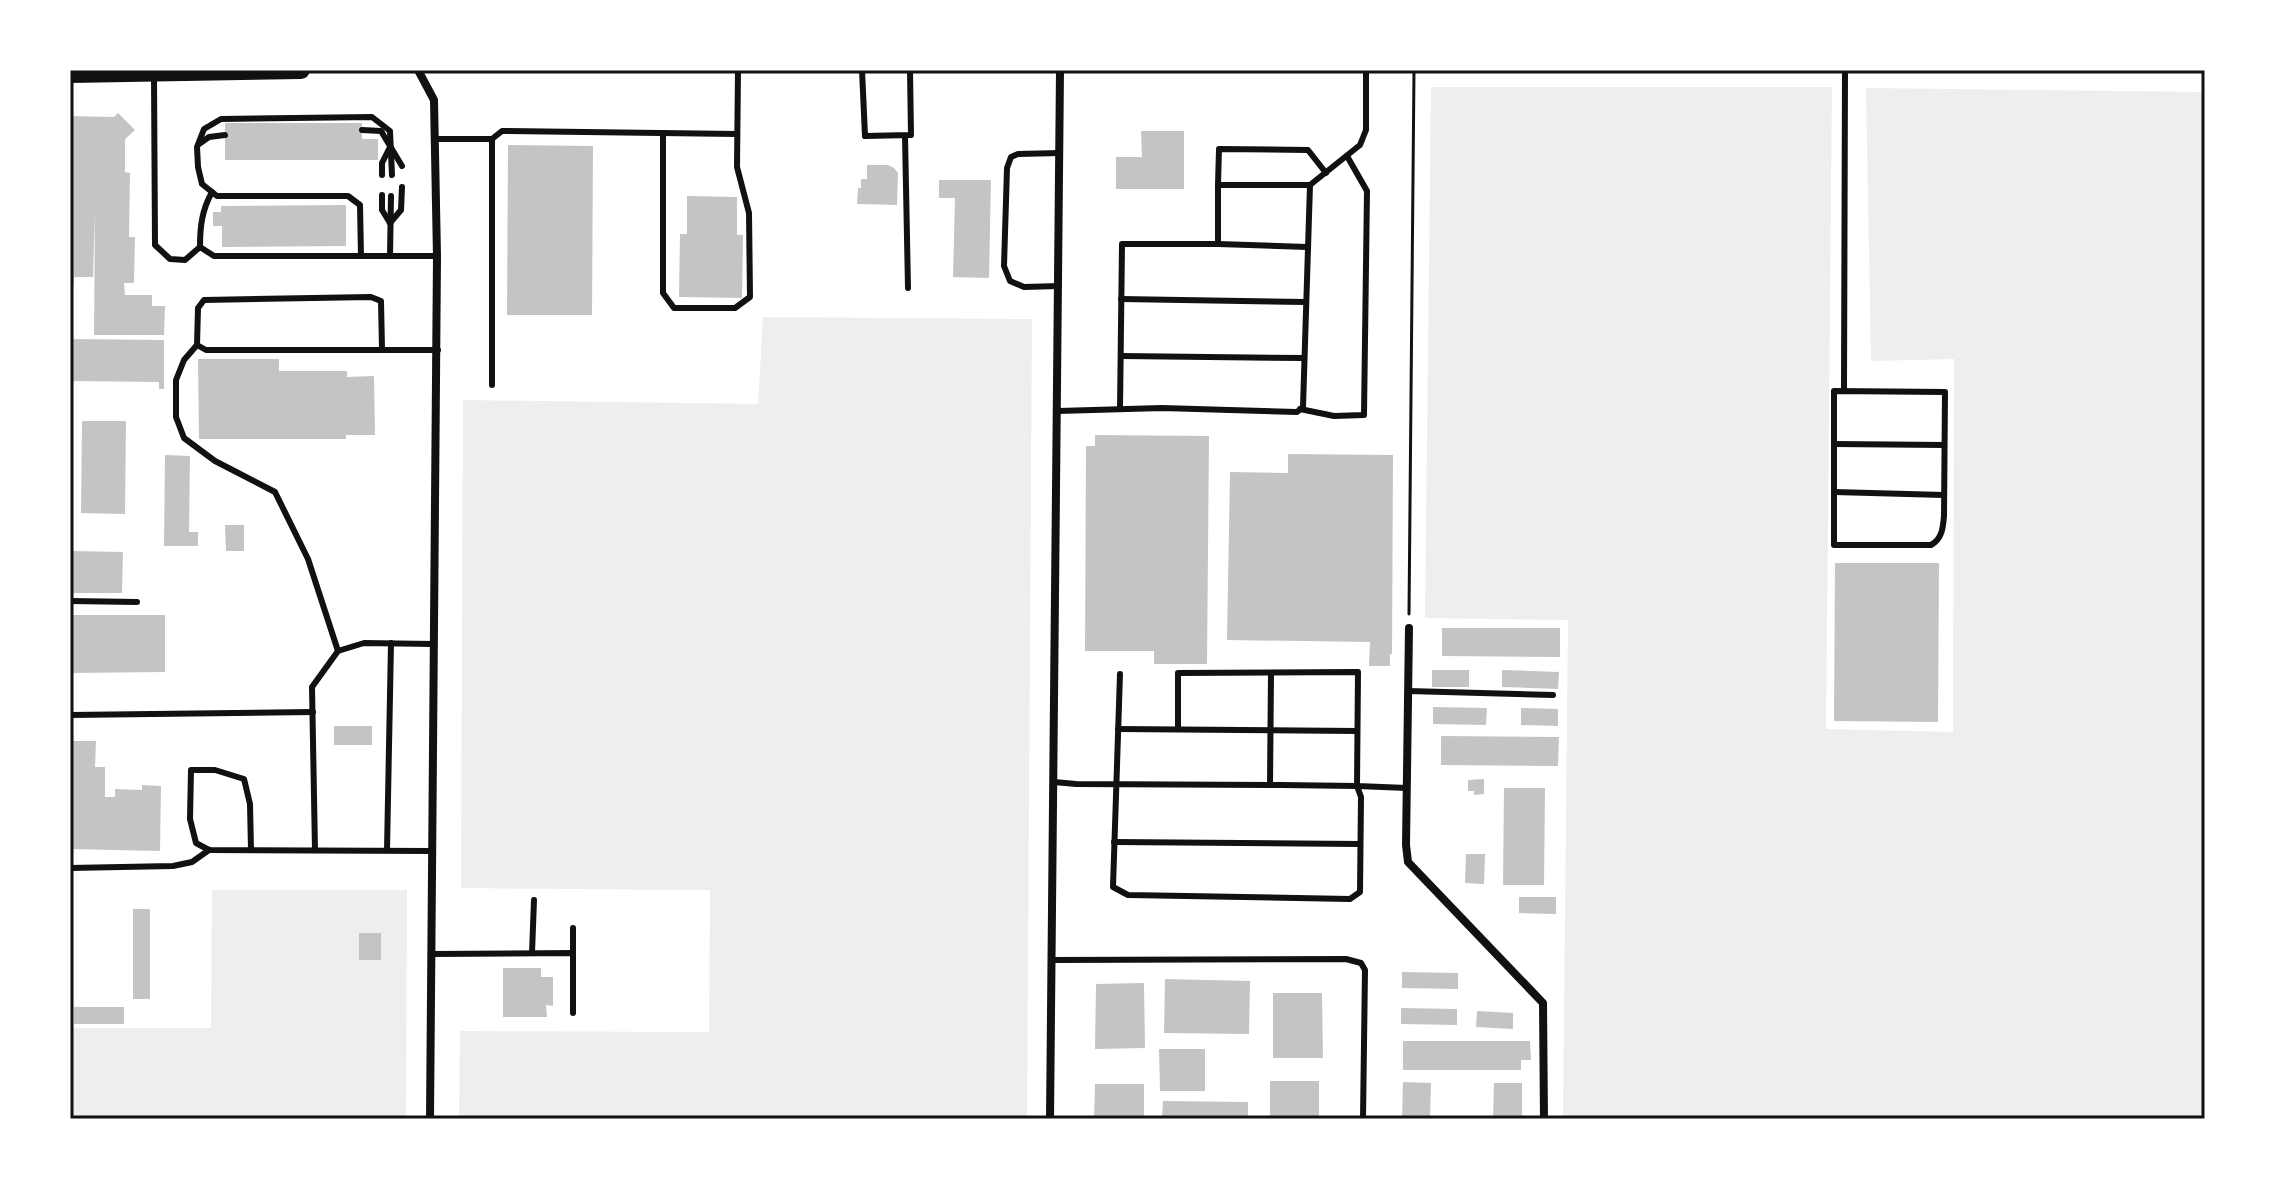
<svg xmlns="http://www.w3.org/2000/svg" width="2275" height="1189" font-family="'Golos Text',sans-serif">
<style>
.green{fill:#eee}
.building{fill:#c4c4c4}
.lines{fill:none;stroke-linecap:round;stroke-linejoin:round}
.path{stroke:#111;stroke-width:3}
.service{stroke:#111;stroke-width:6}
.minor{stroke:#111;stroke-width:8}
.trunk{stroke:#111;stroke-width:18}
.neatline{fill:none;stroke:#111;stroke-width:3}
</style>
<rect width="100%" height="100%" fill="#fff"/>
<g class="green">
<path d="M1431,87H1832L1826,729L1953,732L1954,359L1871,361L1866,88L2205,92V1119H1563L1568,620L1425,618Z"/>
<path d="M763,317L1032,319L1027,1119H459L460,1031L709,1032L710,890L461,888L463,400L758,404Z"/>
<path d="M212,890H407L406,1119H70V1028H211Z"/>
</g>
<g class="building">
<path d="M118,113L135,130L125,139V172L130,173L129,237H135L134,283H124L125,295H152V306H165L164,335H94L95,212L93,277H74V284H70V116L114,117Z"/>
<path d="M225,123H362V139H378V160H225Z"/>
<path d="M1141,131H1184V189H1116V157H1142Z"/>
<path d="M508,145L593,146L592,315H507Z"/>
<path d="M867,165H888L894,168L898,173L897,205L857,204L858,188H861V179H867Z"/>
<path d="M939,180H991L989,278L953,277L955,198H939Z"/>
<path d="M687,196L737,197V235H743L742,298L679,297L680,234H687Z"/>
<path d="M346,205V246L222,247V226H213V212H221V206Z"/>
<path d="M70,339L164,340V389H159V382L70,381Z"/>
<path d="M198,359H279V371H347V377L374,376L375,435H346V439H199Z"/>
<path d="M82,421H126L125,514L81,513Z"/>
<path d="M1095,435L1209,436L1207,664H1154V651H1085L1086,446H1095Z"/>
<path d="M1288,454L1393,455L1392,654H1390V666H1369L1370,642L1227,640L1230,472L1288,473Z"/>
<path d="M165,455L190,456L189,532H198V546H164Z"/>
<path d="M225,525H244V551H226Z"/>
<path d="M70,551L123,552L122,593H70Z"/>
<path d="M1835,563H1939L1938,722L1834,721Z"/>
<path d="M70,615H165V672L70,673Z"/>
<path d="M1442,628H1560V657L1442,656Z"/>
<rect x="1432" y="670" width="37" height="17"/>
<path d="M1502,670L1559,672L1558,689L1502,687Z"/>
<path d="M1433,707L1487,708L1486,725L1433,724Z"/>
<path d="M1521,708L1558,709V726L1521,725Z"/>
<rect x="334" y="726" width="38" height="19"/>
<path d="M1441,736L1559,737L1558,766L1441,765Z"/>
<path d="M70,741H96L95,767H105V797H115V789L142,790V785L161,786L160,851L70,849Z"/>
<path d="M1484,779V794L1474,795V791H1468V780Z"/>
<path d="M1504,788H1545L1544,885H1503Z"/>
<path d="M1466,854H1485L1484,884L1465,883Z"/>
<path d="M1519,897H1556V914L1519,913Z"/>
<rect x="133" y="909" width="17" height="90"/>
<rect x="359" y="933" width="22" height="27"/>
<path d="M503,968H541V977H553V1006L546,1005L547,1017H503Z"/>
<path d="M1402,972L1458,973V989L1402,988Z"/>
<path d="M1165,979L1250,981L1249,1034L1164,1033Z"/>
<path d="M1144,983L1145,1048L1095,1049L1096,984Z"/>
<path d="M1273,993H1322L1323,1058H1273Z"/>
<rect x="74" y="1007" width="50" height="17"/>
<path d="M1401,1008L1457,1009V1025L1401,1024Z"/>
<path d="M1477,1011L1513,1013V1029L1476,1027Z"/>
<path d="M1403,1041H1530L1531,1060H1521V1070H1403Z"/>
<path d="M1159,1049H1205V1091H1160Z"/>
<rect x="1270" y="1081" width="49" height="38"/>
<path d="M1403,1082L1431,1083L1430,1119H1402Z"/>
<path d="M1494,1083H1522V1119H1493Z"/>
<path d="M1095,1084H1144V1119H1094Z"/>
<path d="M1163,1101L1248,1102V1119H1162Z"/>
</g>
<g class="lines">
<path class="path" d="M1409,614L1414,70"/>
<g class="service">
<path d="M862,70L865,136L911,135L910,70"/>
<path d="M154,77L155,245L170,259L185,260L200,247"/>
<path d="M362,130L381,131L402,166"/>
<path d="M663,133V293L674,308H735L750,297L749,213L737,167L738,70"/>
<path d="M905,136L908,288"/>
<path d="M434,139H492L502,131L737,134"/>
<path d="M199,144L209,137L225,135"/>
<path d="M382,175V163L389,149"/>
<path d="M1218,185L1219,149L1308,150L1326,173"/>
<path d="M382,195V210L390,223"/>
<path d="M390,223L401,210L402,187"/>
<path d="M1218,244L1307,247"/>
<path d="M200,247L214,256H437"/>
<path d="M200,247C200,226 202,210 212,192"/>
<path d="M361,256L360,205L348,196H217L202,184L198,167L197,147L204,129L221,119L372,117L390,131L392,175"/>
<path d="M390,256L391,196"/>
<path d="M1059,286L1024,287L1010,281L1004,266L1007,168L1011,157L1018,154L1060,153"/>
<path d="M1121,299L1306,302"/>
<path d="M197,345L184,360L176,380V417L184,438L215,461L275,492L308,559L338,651"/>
<path d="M382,349L381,301L371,297L204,300L198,308L197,345L206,350H438"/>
<path d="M1121,356L1304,358"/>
<path d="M492,385V139"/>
<path d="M1834,391L1945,392L1944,516C1943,528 1942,539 1931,545H1834Z"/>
<path d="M1844,391L1845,70"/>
<path d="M1120,409L1122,244H1218V185H1310"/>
<path d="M1300,409L1334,416L1364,415L1367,191L1347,156"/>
<path d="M1058,411L1162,408L1297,412L1303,407L1310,185L1360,145L1366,130V70"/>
<path d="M1834,444L1944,445"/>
<path d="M1834,492L1944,495"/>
<path d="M70,601L137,602"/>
<path d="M1408,691L1553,695"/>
<path d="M70,715L313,712"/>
<path d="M1118,729L1357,731"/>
<path d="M1178,729V673L1358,672L1357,786L1407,788"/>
<path d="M1054,782L1076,784L1270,785H1281L1357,786L1361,797L1360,892L1350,899L1128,895L1113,887L1120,674"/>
<path d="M1270,785L1271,673"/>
<path d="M1114,842L1360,844"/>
<path d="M251,850L250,804L244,779L215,770H191L190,819L196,843L209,850L432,851"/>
<path d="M315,850L312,687L338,651L364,643L433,644"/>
<path d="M387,850L391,643"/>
<path d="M70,868L173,866L192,862L209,850"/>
<path d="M532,953L534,900"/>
<path d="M573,953V928"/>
<path d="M432,954L573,953V1013"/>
<path d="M1052,960L1346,959L1361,963L1365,970L1363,1119"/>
</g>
<g class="minor">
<path d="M418,70L434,100L437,256L430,1119"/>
<path d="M1409,628L1406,845L1408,862L1543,1003L1544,1119"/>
<path d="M1050,1119L1060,70"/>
</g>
<path class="trunk" d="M70,74L301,70"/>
</g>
<rect width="2275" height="1189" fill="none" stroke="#ffffff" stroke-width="144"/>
<rect x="72" y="72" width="2131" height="1045" class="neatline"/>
</svg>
